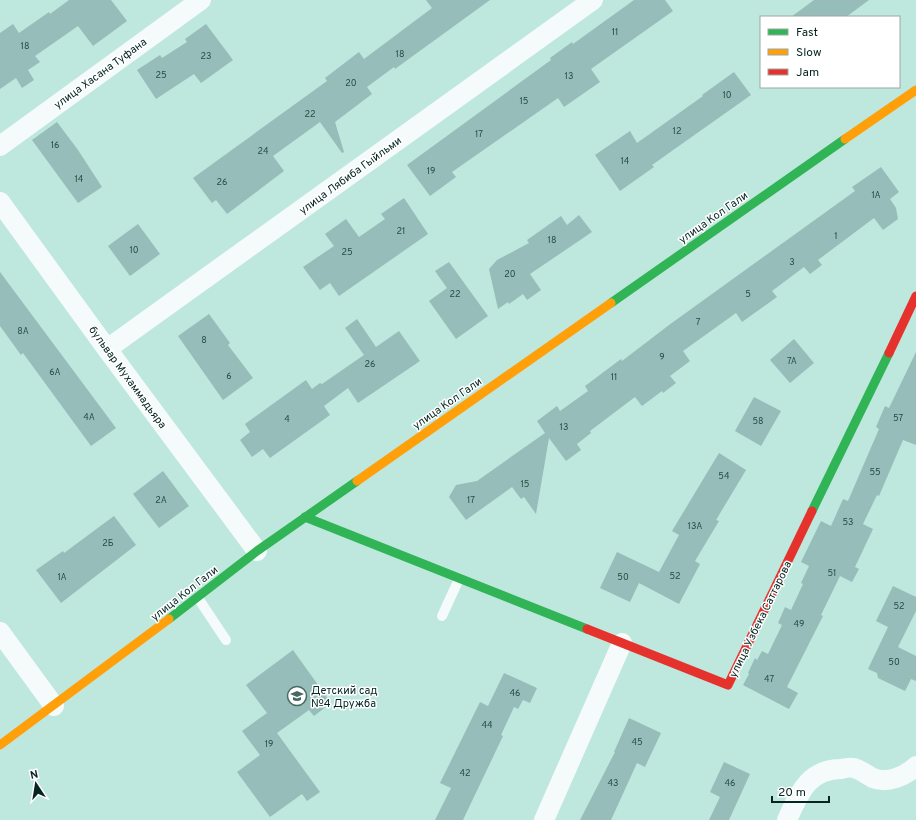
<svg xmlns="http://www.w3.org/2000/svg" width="916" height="820" font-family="Overpass,sans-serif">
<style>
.building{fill:#96bdba}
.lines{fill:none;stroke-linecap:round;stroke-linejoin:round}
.lane{stroke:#f5fbfa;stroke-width:10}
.street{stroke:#f5fbfa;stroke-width:20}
.fast{stroke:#30b455;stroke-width:9}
.slow{stroke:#ff9f0a;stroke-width:9}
.jam{stroke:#e5322d;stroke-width:9}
.labels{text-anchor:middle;stroke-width:3;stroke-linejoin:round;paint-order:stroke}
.number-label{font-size:9px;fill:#294b46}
.street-label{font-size:11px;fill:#052520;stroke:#fff}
.poi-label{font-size:11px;fill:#052520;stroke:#fff;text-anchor:start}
</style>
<rect width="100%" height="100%" fill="#bee7de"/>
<g class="building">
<path d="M69,0H111L127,21L93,46L78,26L35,56L40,62L28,70L34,80L22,88L16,78L0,89V33L13,24L19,33L49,12L50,14Z"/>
<path d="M426,0H490L395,69L394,67L367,87L372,94L335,122L344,152L342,153L320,122L273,156L284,171L251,196L227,214L216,200L212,203L193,178L327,81L325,78L359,52L364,59L432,8Z"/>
<path d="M634,0H665L673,11L591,69L600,82L564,107L558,98L452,172L456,177L430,196L407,165L551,60L550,58L572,42L573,44Z"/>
<path d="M814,0H869L846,17H791Z"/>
<path d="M206,24L233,60L201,83L194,74L156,99L137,70L160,55L162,58L187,42L185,39Z"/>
<path d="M734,72L751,95L652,165L654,167L620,191L595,155L630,131L637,143L703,96L702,95Z"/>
<path d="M57,122L78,150L102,187L78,203L32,140Z"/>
<path d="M881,167L899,192L890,199L896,208L898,219L883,230L874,218L818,260L822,265L810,274L804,267L772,291L777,297L742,322L736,313L683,351L690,361L670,376L676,383L663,393L662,391L642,406L635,397L590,431L591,433L577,444L581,450L566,461L549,438L536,514L524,497L521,499L512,487L466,520L449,497L456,485L477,481L545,433L537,421L557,406L560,411L588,391L585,386L621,359L622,361L669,325L855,191L852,187Z"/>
<path d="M404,198L428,234L339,296L330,283L320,290L303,267L334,246L325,234L346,219L359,237L385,219L381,214Z"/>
<path d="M579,215L592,232L530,274L541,290L527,300L523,294L509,304L508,302L498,309L489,269L497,260L529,243L527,240L561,216L567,225Z"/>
<path d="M138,224L160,254L130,276L108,246Z"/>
<path d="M449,262L488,316L456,339L429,301L447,288L435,271Z"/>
<path d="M0,272L116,428L91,446L23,353L21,355L0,326Z"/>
<path d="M209,314L230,343L228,345L253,378L223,400L178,336Z"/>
<path d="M357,319L376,347L399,331L420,361L358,403L348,388L324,406L330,415L270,458L263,449L252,457L240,440L250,432L245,424L306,380L312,389L320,383L322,384L364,355L345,328Z"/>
<path d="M794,339L814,363L790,383L770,360Z"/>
<path d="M916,352V445L903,440L879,496L877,495L863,524L873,529L855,567L859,569L852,582L840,576L821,615L823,616L787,687L798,693L789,709L743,685L749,674L748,673L755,658L757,660L762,651L768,654L782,625L778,623L785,607L791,610L803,584L801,583L809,566L801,562L821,521L831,526L843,499L848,501L879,429L876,427L885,406L889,408Z"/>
<path d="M754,397L781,411L761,446L735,431Z"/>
<path d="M719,453L746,470L716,520L719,521L695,561L700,564L679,604L639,583L630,602L600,588L617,552L659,572L679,535L672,531Z"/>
<path d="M163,471L189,506L159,528L133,494Z"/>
<path d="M114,516L136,545L61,603L36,570L63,551L64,553Z"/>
<path d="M893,586L916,597V611L898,647L916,656V681L911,679L905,691L878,678L877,673L868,669L888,627L876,621Z"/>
<path d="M293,650L331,703L314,716L309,710L277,733L320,792L307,801L302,794L270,817L237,772L260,755L242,731L267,713L246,685Z"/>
<path d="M504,673L537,688L530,703L523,700L518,709L514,707L501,735L503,736L463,820H435L451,788L440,783L480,702L488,706Z"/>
<path d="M629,718L661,733L645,767L637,763L611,820H580L615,752H614Z"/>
<path d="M724,762L750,774L729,820H709L720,797L710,792Z"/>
</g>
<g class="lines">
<g class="lane">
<path d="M198,598L226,640"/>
<path d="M442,616L459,579"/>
</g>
<g class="street">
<path d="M0,146L201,0"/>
<path d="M0,202L107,349L257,551"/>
<path d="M107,349L593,0"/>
<path d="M0,632L54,706"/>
<path d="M544,820L622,643"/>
<path d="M787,820C799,794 808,769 841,769C845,768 850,767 854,768C861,770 867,775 873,778C887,784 906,776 916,766"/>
</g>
<g class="fast">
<path d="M611,303L845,139"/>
<path d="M812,511L889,353"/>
<path d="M305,517L587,629"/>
<path d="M169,619L257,551L357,481"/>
</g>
<g class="slow">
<path d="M845,139L916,90"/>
<path d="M357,481L611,303"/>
<path d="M0,745L169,619"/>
</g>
<g class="jam">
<path d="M889,353L916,296"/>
<path d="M587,629L728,685L812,511"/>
</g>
</g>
<defs>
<symbol id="school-ring" viewBox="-11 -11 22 22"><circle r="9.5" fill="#fff" stroke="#466962" stroke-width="1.5"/><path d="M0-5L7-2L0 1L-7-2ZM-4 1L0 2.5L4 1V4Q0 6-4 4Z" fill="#466962"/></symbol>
</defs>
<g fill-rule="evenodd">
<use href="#school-ring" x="286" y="685" width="22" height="22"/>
</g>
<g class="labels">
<g class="number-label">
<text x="615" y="35">11</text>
<text x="25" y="49">18</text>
<text x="400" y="57">18</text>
<text x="206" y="59">23</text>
<text x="161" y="78">25</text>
<text x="569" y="79">13</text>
<text x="351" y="86">20</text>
<text x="727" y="98">10</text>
<text x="524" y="104">15</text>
<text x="310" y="117">22</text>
<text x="677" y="134">12</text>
<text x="479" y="137">17</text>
<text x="55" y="148">16</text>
<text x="263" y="154">24</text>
<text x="625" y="164">14</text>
<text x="431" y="174">19</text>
<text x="79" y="182">14</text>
<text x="222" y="185">26</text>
<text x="876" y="198">1А</text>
<text x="401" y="234">21</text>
<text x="836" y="239">1</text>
<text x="552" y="243">18</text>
<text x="134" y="253">10</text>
<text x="347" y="255">25</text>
<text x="792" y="265">3</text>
<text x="510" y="277">20</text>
<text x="455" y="297">22</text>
<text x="748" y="297">5</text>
<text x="698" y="325">7</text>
<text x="23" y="334">8А</text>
<text x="204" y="343">8</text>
<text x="662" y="360">9</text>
<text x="792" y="364">7А</text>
<text x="370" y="367">26</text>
<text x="55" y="375">6А</text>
<text x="229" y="379">6</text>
<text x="614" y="380">11</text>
<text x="89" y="420">4А</text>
<text x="898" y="421">57</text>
<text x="287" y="422">4</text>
<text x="758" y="424">58</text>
<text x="564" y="430">13</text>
<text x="875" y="475">55</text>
<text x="724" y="479">54</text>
<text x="525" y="487">15</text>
<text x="161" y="503">2А</text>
<text x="471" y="503">17</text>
<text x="848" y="525">53</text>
<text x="695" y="529">13А</text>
<text x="108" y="546">2Б</text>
<text x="832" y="576">51</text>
<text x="675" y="579">52</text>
<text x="62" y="580">1А</text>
<text x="623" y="580">50</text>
<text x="899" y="609">52</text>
<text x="799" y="627">49</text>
<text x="894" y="665">50</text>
<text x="769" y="682">47</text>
<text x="515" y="696">46</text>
<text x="487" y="728">44</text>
<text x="637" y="745">45</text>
<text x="269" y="747">19</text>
<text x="465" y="776">42</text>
<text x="613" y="786">43</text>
<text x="730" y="786">46</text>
</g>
<g class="street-label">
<text transform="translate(100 73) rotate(-36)" y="4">улица Хасана Туфана</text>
<text transform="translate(350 175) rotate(-36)" y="4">улица Лябиба Гыйльми</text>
<text transform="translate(713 217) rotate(-35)" y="4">улица Кол Гали</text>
<text transform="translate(128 377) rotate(54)" y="4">бульвар Мухаммадьяра</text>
<text transform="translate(447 403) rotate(-35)" y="4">улица Кол Гали</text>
<text transform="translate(184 593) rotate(-38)" y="4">улица Кол Гали</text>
<text transform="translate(760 619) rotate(-64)" y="4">улица Узбека Саттарова</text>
</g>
<g class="poi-label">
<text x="311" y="694">Детский сад<tspan x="311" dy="13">№4 Дружба</tspan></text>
</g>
</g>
<rect x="760" y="16" width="140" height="72" fill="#ffffff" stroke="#9ba8a6"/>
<rect x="768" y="29" width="20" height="6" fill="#30b455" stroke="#9ba8a6"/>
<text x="796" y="36" font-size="12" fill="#052520">Fast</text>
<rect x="768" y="49" width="20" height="6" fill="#ff9f0a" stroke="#9ba8a6"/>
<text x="796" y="56" font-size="12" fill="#052520">Slow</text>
<rect x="768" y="69" width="20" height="6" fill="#e5322d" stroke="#9ba8a6"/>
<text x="796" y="76" font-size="12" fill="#052520">Jam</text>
<g transform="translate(36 784) rotate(348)" stroke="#ffffff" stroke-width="3" paint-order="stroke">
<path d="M0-3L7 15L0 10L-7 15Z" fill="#052520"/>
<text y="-6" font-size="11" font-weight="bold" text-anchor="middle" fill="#052520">N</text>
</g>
<path d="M772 796v6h57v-6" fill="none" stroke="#052520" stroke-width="2"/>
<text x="778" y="796" font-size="12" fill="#052520" stroke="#ffffff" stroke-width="3" paint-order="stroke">20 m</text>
</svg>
